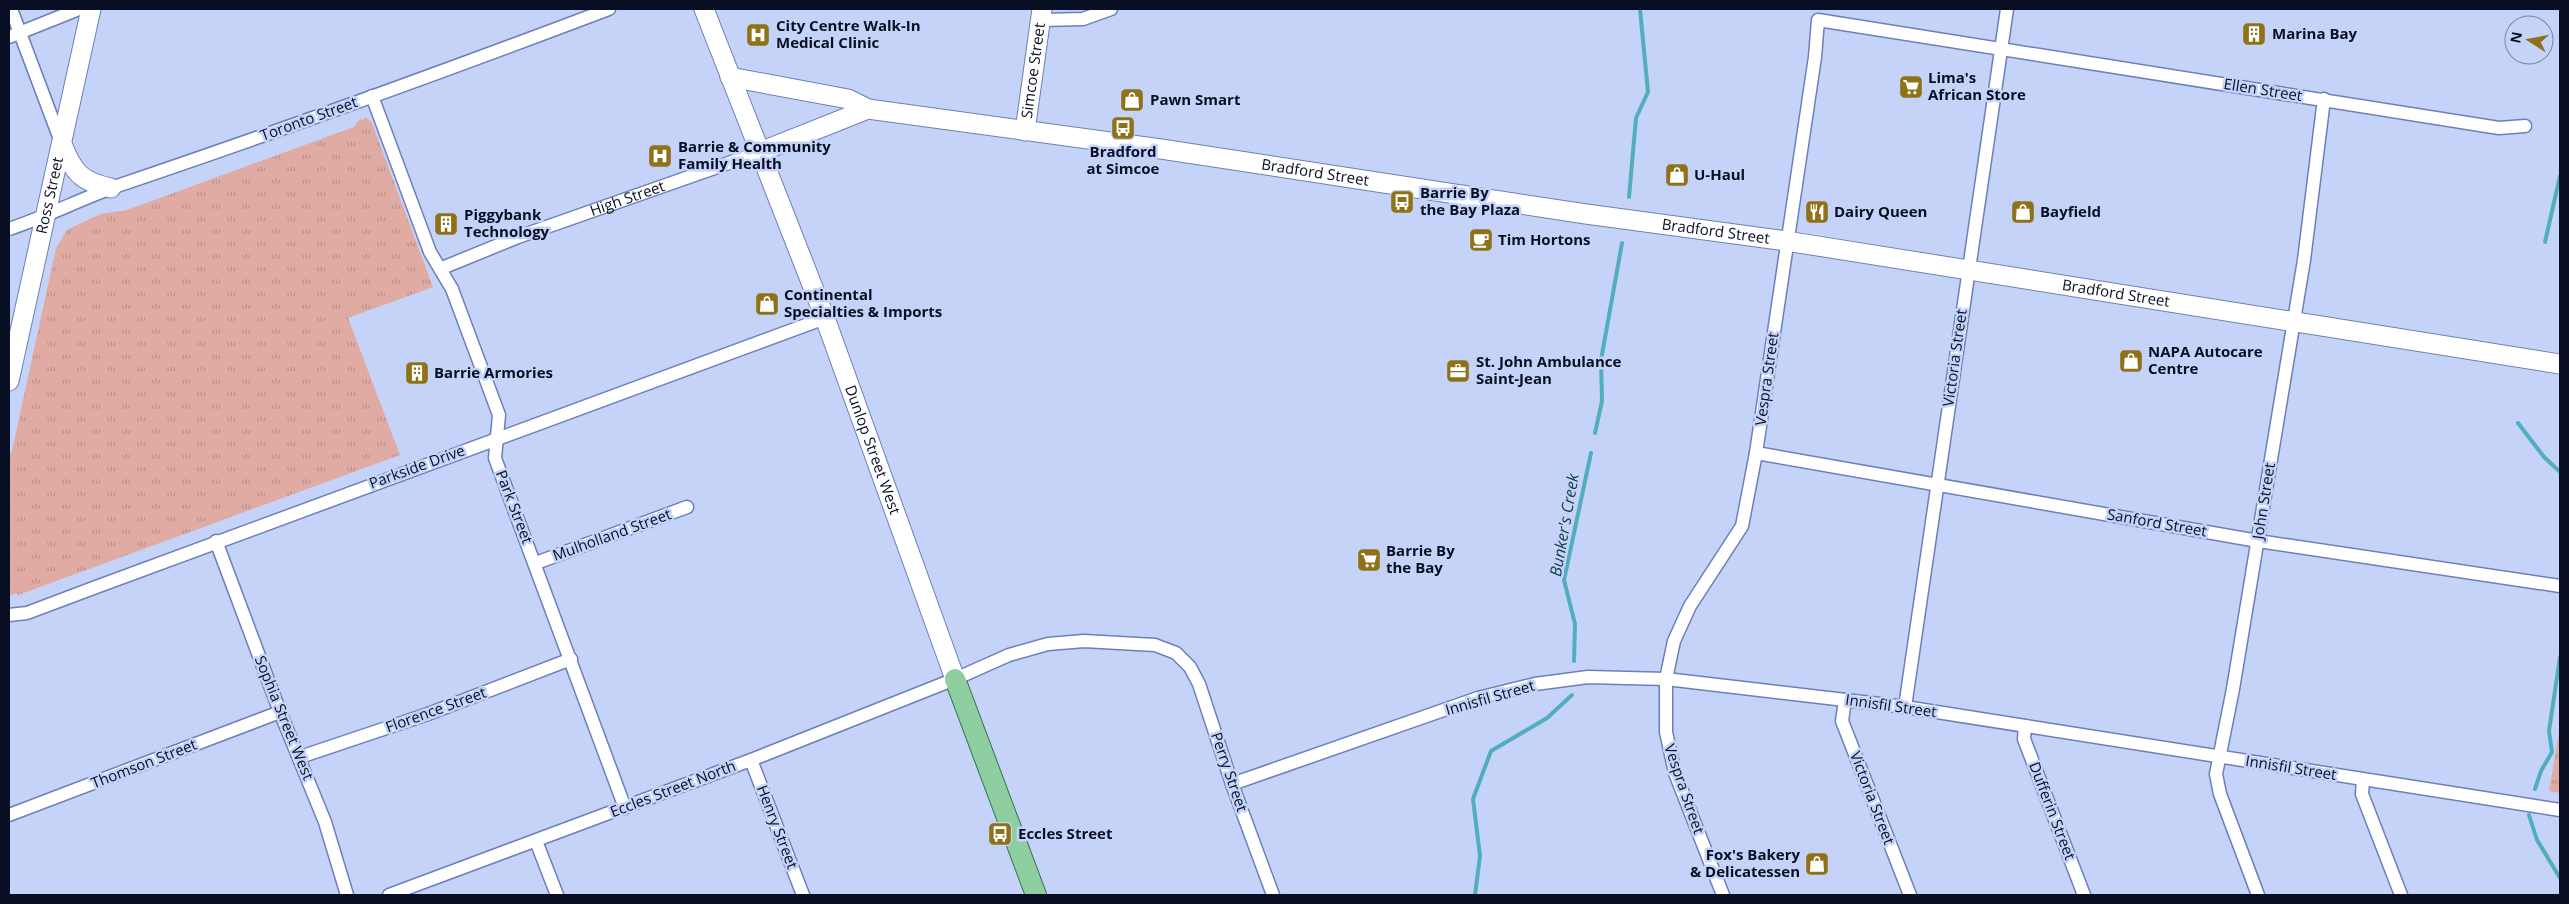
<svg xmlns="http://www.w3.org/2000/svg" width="2569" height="904" font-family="'Open Sans',sans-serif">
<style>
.park{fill:url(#park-tufts)}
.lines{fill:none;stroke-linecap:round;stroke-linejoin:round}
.stream{stroke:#52aebd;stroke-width:4}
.street-casing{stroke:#6d7fb9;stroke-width:15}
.secondary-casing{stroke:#6d7fb9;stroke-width:21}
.primary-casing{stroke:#30754c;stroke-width:22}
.street{stroke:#fff;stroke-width:12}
.secondary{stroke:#fff;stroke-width:19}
.primary{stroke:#8fcea1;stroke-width:20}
.labels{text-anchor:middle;stroke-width:5;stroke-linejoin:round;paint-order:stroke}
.poi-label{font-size:15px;font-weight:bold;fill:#080e23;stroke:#c5d3f9;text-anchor:start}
.street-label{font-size:15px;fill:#080e23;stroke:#c5d3f9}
.water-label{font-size:16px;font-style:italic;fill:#103b42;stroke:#c5d3f9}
</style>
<defs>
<pattern id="park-tufts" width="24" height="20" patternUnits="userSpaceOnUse" patternTransform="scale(1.25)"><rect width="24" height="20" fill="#dfaba3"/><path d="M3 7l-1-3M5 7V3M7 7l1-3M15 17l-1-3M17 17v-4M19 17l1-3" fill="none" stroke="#be928c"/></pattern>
</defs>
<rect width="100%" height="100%" fill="#c5d3f9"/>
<g class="park">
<path d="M366,117L372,123L433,287L348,318L400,455L18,595L17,593L9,596V456L12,451L56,248L67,230L100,214L127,210L354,127L360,119L363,120Z"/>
<path d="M2560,727V793L2549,791Z"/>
</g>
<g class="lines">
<g class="stream">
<path d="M1629,197L1636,118L1648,92L1640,9"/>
<path d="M2545,242L2560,176"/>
<path d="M2518,423L2544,457L2560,472"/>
<path d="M1595,433L1602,401L1601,360L1622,243"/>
<path d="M1574,661L1575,624L1564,580L1591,453"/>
<path d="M2535,789L2541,771L2552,752L2549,731L2560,657"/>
<path d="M2529,815L2537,840L2560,878"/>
<path d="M1475,895L1480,856L1473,799L1491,751L1547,718L1572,695"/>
</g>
<defs>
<g id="street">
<path d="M11,9L61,142"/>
<path d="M1042,20L1083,19L1111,9"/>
<path d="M9,37L79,9"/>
<path d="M372,96L430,252L452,289L499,415L495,458L625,808"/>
<path d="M9,229C45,217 79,200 114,187C280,131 445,71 609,9"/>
<path id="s1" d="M442,268L518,237L760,152"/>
<path d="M1756,453L2258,541L2560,586"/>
<path d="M216,541L280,712L325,822L347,895"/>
<path d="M536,563L687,507"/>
<path d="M9,615L27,613C292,513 558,416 825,318"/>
<path d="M1845,700L1842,721L1910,895"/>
<path d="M1905,707L2007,9"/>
<path d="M2025,726L2024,739L2084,895"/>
<path d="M300,757L428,714L571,659"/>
<path d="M751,760L803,895"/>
<path d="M2363,780L2362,794L2401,895"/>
<path d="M1232,784L1478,698L1535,684L1588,677L1666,679L1905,707L2560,810"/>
<path d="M9,815L280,712"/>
<path d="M536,841L557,895"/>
<path d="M389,895L751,760L955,679L1009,655L1048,644L1084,641L1155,645L1176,653L1190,667L1199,684L1232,784L1273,895"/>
<path d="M1723,895L1675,773L1666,732V679L1674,641L1690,606L1742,526L1756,453L1815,57L1818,20L2499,128L2525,126"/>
<path d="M2258,895L2220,794L2216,774L2233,689L2304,260L2324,99"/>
</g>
<g id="secondary">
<path id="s2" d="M704,9L825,318L955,679"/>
<path id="s3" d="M730,77L848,99L868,109L1161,149L1586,214L1786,241L2560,364"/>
<path id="s4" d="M1025,131L1042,9"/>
<path d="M62,144C73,172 81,182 111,188"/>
<path d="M760,152L868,109"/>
<path id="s5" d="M9,381L91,9"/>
</g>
<path id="primary" d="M955,679L1036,895"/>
</defs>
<use href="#street" class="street-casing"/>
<use href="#secondary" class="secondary-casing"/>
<use href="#primary" class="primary-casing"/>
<use href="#street" class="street"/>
<use href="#secondary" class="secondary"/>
<use href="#primary" class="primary"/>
</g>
<defs>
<symbol id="building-square" viewBox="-11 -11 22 22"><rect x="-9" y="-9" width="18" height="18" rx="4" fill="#8f7217" stroke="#c5d3f9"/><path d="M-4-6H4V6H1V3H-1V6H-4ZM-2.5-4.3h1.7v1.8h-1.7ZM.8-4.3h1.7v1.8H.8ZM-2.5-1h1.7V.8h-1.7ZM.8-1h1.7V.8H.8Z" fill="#fff"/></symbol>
<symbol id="hospital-square" viewBox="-11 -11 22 22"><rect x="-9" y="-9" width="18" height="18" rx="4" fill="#8f7217" stroke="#c5d3f9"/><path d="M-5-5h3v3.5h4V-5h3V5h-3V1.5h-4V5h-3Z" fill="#fff"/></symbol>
<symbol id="supermarket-square" viewBox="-11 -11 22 22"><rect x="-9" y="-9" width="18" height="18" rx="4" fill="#8f7217" stroke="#c5d3f9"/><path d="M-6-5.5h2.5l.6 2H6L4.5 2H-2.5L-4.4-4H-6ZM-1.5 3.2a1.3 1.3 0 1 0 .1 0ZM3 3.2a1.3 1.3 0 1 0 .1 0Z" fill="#fff"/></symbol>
<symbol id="shop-square" viewBox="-11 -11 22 22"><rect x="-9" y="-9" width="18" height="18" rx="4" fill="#8f7217" stroke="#c5d3f9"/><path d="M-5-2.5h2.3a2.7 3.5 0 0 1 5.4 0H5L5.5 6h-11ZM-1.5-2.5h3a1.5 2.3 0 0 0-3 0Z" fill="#fff"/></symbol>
<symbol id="bus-square" viewBox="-11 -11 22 22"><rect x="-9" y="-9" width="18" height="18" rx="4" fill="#8f7217" stroke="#c5d3f9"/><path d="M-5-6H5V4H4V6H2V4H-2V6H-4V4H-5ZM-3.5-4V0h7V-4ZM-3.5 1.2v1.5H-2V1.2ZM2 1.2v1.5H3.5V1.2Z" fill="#fff"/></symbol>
<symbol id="restaurant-square" viewBox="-11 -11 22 22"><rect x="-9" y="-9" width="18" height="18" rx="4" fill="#8f7217" stroke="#c5d3f9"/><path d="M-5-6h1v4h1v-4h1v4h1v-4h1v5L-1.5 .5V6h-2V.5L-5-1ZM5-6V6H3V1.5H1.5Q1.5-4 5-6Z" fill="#fff"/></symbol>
<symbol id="cafe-square" viewBox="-11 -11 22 22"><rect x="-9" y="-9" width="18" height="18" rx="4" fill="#8f7217" stroke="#c5d3f9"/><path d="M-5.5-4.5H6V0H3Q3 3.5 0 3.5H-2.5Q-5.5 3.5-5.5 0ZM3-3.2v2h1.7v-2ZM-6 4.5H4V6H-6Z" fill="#fff"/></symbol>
<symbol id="office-square" viewBox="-11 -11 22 22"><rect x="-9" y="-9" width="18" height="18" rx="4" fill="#8f7217" stroke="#c5d3f9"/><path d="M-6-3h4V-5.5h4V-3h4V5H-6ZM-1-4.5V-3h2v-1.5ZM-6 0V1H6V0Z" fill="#fff"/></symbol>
</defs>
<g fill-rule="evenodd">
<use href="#building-square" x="2240" y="20" width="28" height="28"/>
<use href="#hospital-square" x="744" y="21" width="28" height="28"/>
<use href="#supermarket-square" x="1897" y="73" width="28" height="28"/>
<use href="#shop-square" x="1118" y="86" width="28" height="28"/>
<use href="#bus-square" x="1109" y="114" width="28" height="28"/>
<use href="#hospital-square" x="646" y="142" width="28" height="28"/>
<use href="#shop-square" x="1663" y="161" width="28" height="28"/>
<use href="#bus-square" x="1388" y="188" width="28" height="28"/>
<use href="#restaurant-square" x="1803" y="198" width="28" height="28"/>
<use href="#shop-square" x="2009" y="198" width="28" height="28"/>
<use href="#building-square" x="432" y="210" width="28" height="28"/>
<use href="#cafe-square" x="1467" y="226" width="28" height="28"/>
<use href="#shop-square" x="753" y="290" width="28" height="28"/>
<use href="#shop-square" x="2117" y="347" width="28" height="28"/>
<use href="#office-square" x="1444" y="357" width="28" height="28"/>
<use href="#building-square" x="403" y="359" width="28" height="28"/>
<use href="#supermarket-square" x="1355" y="546" width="28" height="28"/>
<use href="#bus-square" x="986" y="820" width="28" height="28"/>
<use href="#shop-square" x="1803" y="850" width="28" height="28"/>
</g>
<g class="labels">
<g class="poi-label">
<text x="776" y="31">City Centre Walk-In<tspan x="776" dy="17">Medical Clinic</tspan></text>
<text x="2272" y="39">Marina Bay</text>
<text x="1928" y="83">Lima's<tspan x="1928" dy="17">African Store</tspan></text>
<text x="1150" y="105">Pawn Smart</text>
<text x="678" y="152">Barrie &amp; Community<tspan x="678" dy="17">Family Health</tspan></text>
<text x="1123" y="157" text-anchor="middle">Bradford<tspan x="1123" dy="17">at Simcoe</tspan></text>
<text x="1694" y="180">U-Haul</text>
<text x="1420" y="198">Barrie By<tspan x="1420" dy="17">the Bay Plaza</tspan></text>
<text x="1834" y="217">Dairy Queen</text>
<text x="2040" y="217">Bayfield</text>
<text x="464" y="220">Piggybank<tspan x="464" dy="17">Technology</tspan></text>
<text x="1498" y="245">Tim Hortons</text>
<text x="784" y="300">Continental<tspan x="784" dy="17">Specialties &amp; Imports</tspan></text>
<text x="2148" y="357">NAPA Autocare<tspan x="2148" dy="17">Centre</tspan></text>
<text x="1476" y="367">St. John Ambulance<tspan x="1476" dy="17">Saint-Jean</tspan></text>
<text x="434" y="378">Barrie Armories</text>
<text x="1386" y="556">Barrie By<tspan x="1386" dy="17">the Bay</tspan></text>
<text x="1018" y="839">Eccles Street</text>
<text x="1800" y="860" text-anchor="end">Fox's Bakery<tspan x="1800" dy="17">&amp; Delicatessen</tspan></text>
</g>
<g class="street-label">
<text dy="5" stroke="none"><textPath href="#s4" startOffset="61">Simcoe Street</textPath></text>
<text transform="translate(2263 90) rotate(9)" y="5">Ellen Street</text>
<text transform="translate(309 119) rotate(-20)" y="5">Toronto Street</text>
<text dy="5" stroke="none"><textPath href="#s3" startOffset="594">Bradford Street</textPath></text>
<text dy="5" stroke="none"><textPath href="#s5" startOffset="190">Ross Street</textPath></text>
<text dy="5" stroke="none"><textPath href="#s1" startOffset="198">High Street</textPath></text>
<text dy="5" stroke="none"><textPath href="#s3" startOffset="999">Bradford Street</textPath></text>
<text dy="5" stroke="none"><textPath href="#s3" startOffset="1404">Bradford Street</textPath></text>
<text transform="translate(1955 358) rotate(-82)" y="5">Victoria Street</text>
<text transform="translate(1767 379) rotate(-82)" y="5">Vespra Street</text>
<text dy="5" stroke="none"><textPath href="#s2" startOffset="472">Dunlop Street West</textPath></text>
<text transform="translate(417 467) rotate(-20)" y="5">Parkside Drive</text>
<text transform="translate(2264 501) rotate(-81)" y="5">John Street</text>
<text transform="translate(514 507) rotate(69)" y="5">Park Street</text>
<text transform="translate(2157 523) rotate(10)" y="5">Sanford Street</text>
<text transform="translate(612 535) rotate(-20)" y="5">Mulholland Street</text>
<text transform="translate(1490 698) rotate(-16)" y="5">Innisfil Street</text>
<text transform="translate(1891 706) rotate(8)" y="5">Innisfil Street</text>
<text transform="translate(436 710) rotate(-20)" y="5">Florence Street</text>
<text transform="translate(284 718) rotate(68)" y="5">Sophia Street West</text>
<text transform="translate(144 764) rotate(-21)" y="5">Thomson Street</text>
<text transform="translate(2291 768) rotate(9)" y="5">Innisfil Street</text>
<text transform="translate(1229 772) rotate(71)" y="5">Perry Street</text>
<text transform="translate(673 789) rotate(-21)" y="5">Eccles Street North</text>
<text transform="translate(1684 789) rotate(71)" y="5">Vespra Street</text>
<text transform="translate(1872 798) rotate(69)" y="5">Victoria Street</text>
<text transform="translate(2052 811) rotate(69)" y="5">Dufferin Street</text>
<text transform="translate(777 827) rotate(69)" y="5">Henry Street</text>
</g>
<g class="water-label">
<text transform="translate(1564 525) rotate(-80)" y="6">Bunker's Creek</text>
</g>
</g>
<rect width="2569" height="904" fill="none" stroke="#080e23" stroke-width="20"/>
<g transform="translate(2529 40) rotate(281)"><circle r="24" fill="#c5d3f9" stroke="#7984a3"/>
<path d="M0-4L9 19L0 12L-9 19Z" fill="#8f7217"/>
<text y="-8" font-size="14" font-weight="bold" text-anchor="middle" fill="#080e23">N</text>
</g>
</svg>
